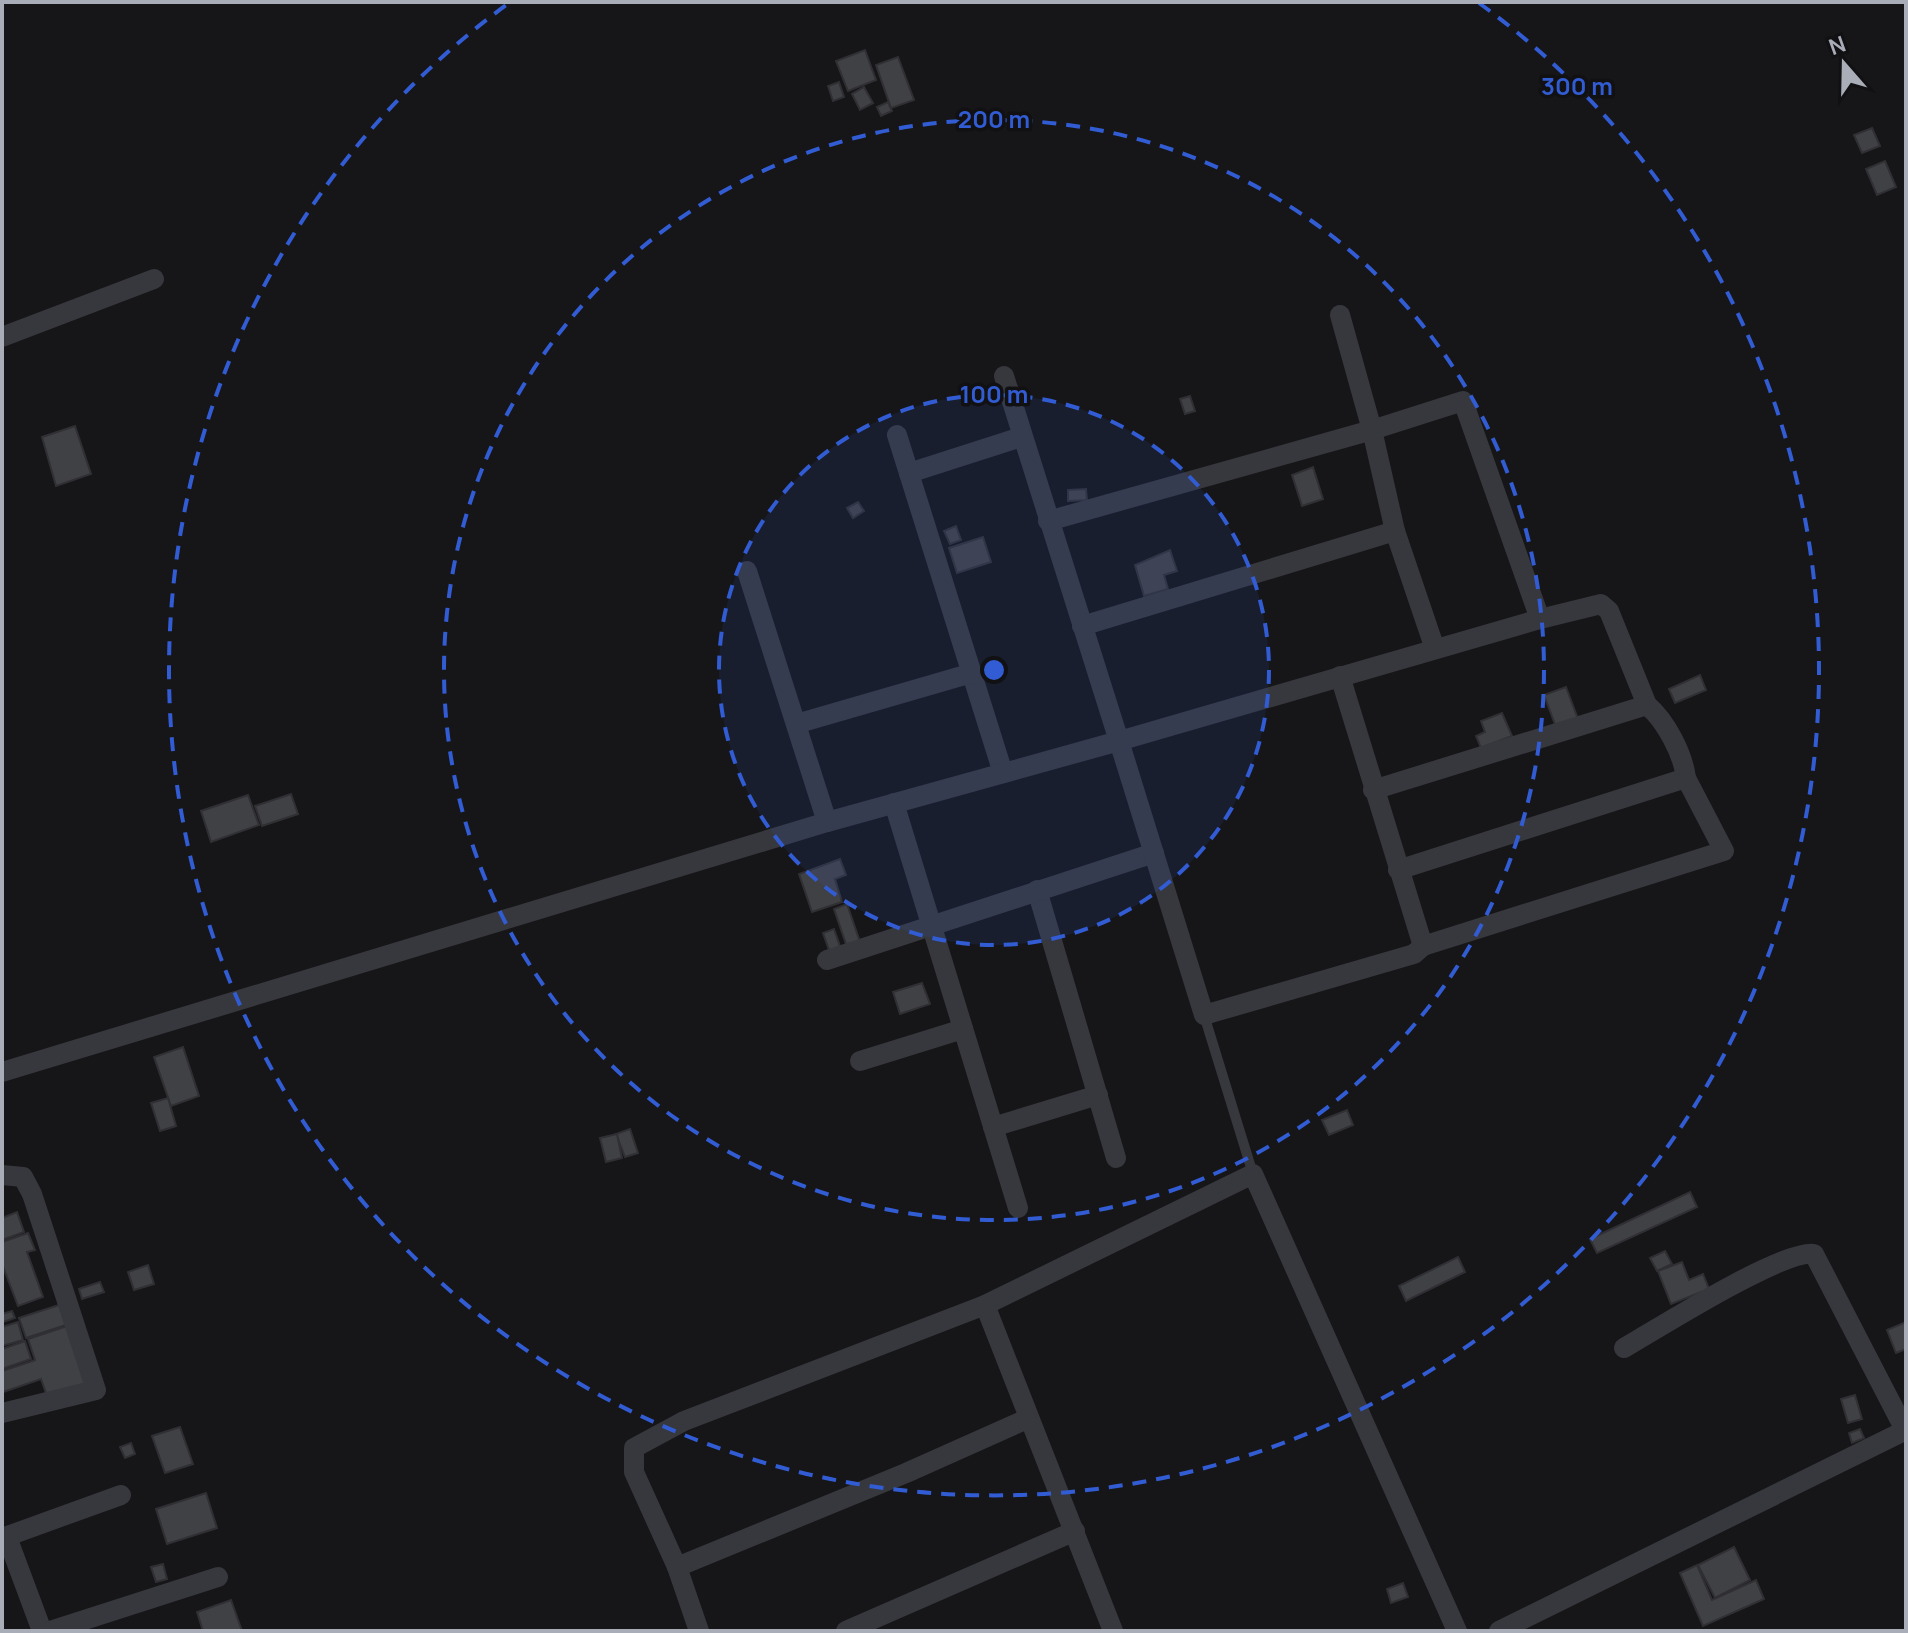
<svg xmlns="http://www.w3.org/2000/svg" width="1908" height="1633" font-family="Manrope,sans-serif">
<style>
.building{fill:#404145;stroke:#303034;stroke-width:2}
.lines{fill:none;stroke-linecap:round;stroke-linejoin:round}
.lane{stroke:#37383d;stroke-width:10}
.street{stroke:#37383d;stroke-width:20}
.ring{fill:none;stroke:#325cd3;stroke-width:4;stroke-dasharray:14 10}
.centre{fill:#325cd3;stroke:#111113;stroke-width:4}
.ring-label{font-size:24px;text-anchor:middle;font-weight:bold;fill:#325cd3;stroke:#111113;stroke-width:7;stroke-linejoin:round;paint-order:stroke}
</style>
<rect width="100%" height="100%" fill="#161618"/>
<g class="building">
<path d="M865,50L876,80L848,91L836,61Z"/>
<path d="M898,57L914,100L891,108L876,65Z"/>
<path d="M839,82L844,97L833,101L828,86Z"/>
<path d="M864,87L873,103L860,110L852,94Z"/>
<path d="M888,102L892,111L881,116L877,107Z"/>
<path d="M1872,128L1880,146L1862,153L1854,135Z"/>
<path d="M1885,161L1896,187L1877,195L1866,169Z"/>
<path d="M1190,396L1195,411L1185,414L1180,399Z"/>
<path d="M75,426L91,474L56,486L42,437Z"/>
<path d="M1313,467L1323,499L1302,506L1292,475Z"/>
<path d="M1086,489L1087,500L1068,501V490Z"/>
<path d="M858,502L864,511L853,518L847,508Z"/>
<path d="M956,526L961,540L950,544L944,531Z"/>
<path d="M983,537L991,562L957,573L949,548Z"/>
<path d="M1170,550L1177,571L1164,575L1168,589L1144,596L1135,565Z"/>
<path d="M1700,675L1706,690L1675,703L1669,689Z"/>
<path d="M1566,687L1578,719L1556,727L1544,695Z"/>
<path d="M1502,713L1512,736L1481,748L1476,736L1485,732L1481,721Z"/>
<path d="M291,794L298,814L262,826L255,806Z"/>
<path d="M248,795L259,825L211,842L201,811Z"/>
<path d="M840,859L846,875L835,879L842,902L812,912L799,874Z"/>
<path d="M847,904L860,942L847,947L834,909Z"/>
<path d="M834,929L841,949L830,953L823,933Z"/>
<path d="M922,983L930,1004L900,1014L893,992Z"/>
<path d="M183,1047L199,1096L171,1106L154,1057Z"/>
<path d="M168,1098L176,1126L160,1131L151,1103Z"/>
<path d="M1347,1110L1353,1125L1329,1135L1322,1120Z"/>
<path d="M630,1129L638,1153L625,1157L616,1134Z"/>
<path d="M617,1134L622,1158L606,1162L600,1138Z"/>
<path d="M1690,1192L1697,1207L1597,1253L1590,1239Z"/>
<path d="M17,1212L24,1232L2,1240V1218Z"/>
<path d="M28,1233L35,1250L27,1252L43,1297L18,1306L2,1264V1242Z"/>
<path d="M1665,1251L1672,1264L1657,1271L1650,1258Z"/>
<path d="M1458,1257L1465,1272L1406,1301L1399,1286Z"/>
<path d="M1682,1262L1689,1280L1703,1274L1709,1289L1671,1304L1658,1271Z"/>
<path d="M148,1265L154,1284L134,1290L128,1272Z"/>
<path d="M100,1282L104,1292L82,1299L79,1289Z"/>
<path d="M62,1304L69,1324L26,1338L19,1318Z"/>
<path d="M12,1311L15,1318L3,1322L2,1314Z"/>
<path d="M18,1322L23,1340L2,1346V1327Z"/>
<path d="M1906,1322V1349L1896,1353L1887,1330Z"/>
<path d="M70,1325L91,1385L48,1399L41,1379L3,1392L2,1371L35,1360L28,1339Z"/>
<path d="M25,1341L31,1359L2,1369V1349Z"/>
<path d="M1855,1395L1862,1419L1848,1423L1841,1399Z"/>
<path d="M180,1427L193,1464L165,1473L152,1436Z"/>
<path d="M1860,1429L1864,1438L1852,1443L1849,1433Z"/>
<path d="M131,1443L135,1454L125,1458L120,1447Z"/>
<path d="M206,1493L217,1528L167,1544L156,1509Z"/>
<path d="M1734,1547L1750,1580L1715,1598L1698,1565Z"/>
<path d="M163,1564L167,1579L156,1582L151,1567Z"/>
<path d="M1697,1565L1712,1600L1756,1580L1764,1599L1703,1626L1680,1573Z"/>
<path d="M1403,1583L1408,1597L1391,1603L1387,1589Z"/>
<path d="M231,1600L242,1631H203L197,1612Z"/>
</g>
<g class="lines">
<path class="lane" d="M1204,1015L1253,1174"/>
<g class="street">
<path d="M1340,315L1372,430L1395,531L1435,649"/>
<path d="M2,337L154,279"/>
<path d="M897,435L1003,773"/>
<path d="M909,473L1021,437"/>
<path d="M1048,521L1372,430L1463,401L1540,619"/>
<path d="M747,571L827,822"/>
<path d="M1082,626L1395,531"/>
<path d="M1340,676L1423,946"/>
<path d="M796,724L972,673"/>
<path d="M1373,790L1647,705"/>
<path d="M894,803L1018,1208"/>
<path d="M1398,870L1686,778"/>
<path d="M1037,890L1116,1158"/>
<path d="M827,960L1154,853"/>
<path d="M860,1061L963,1029"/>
<path d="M2,1072L827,822L1119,741L1204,1015L1414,954L1423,946L1724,851L1686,778C1683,754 1666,721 1647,705L1609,611L1601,604L1540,619L1119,741L1004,376"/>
<path d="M993,1127L1098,1095"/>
<path d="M2,1175L23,1177L32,1194L96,1390L2,1413"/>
<path d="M985,1305L1113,1631"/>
<path d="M1624,1348C1657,1329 1783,1249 1814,1254L1905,1430"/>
<path d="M7,1537L42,1631"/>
<path d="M2,1538L121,1495"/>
<path d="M677,1567L906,1473L1027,1419"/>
<path d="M50,1631L218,1577"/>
<path d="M699,1631L677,1567L634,1472V1448L684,1421L985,1305L1253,1174L1457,1631"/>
<path d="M846,1631L1075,1531"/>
<path d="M1499,1631L1906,1430"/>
</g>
</g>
<circle cx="994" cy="670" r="275" fill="#325cd3" fill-opacity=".12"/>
<g class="ring">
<circle cx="994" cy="670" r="275"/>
<circle cx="994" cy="670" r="550"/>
<path d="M1479 3A825 825 0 1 1 509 3"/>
</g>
<circle cx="994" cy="670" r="12" class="centre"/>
<g class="ring-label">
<text x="1577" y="95">300 m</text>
<text x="994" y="128">200 m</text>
<text x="994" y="403">100 m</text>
</g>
<rect width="1908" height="1633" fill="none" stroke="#a8adb8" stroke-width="8"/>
<g transform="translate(1844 64) rotate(340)" stroke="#111113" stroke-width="6" paint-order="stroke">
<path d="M0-6L14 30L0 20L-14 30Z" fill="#a8adb8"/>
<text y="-12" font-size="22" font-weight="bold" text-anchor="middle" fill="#a8adb8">N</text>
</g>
</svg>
